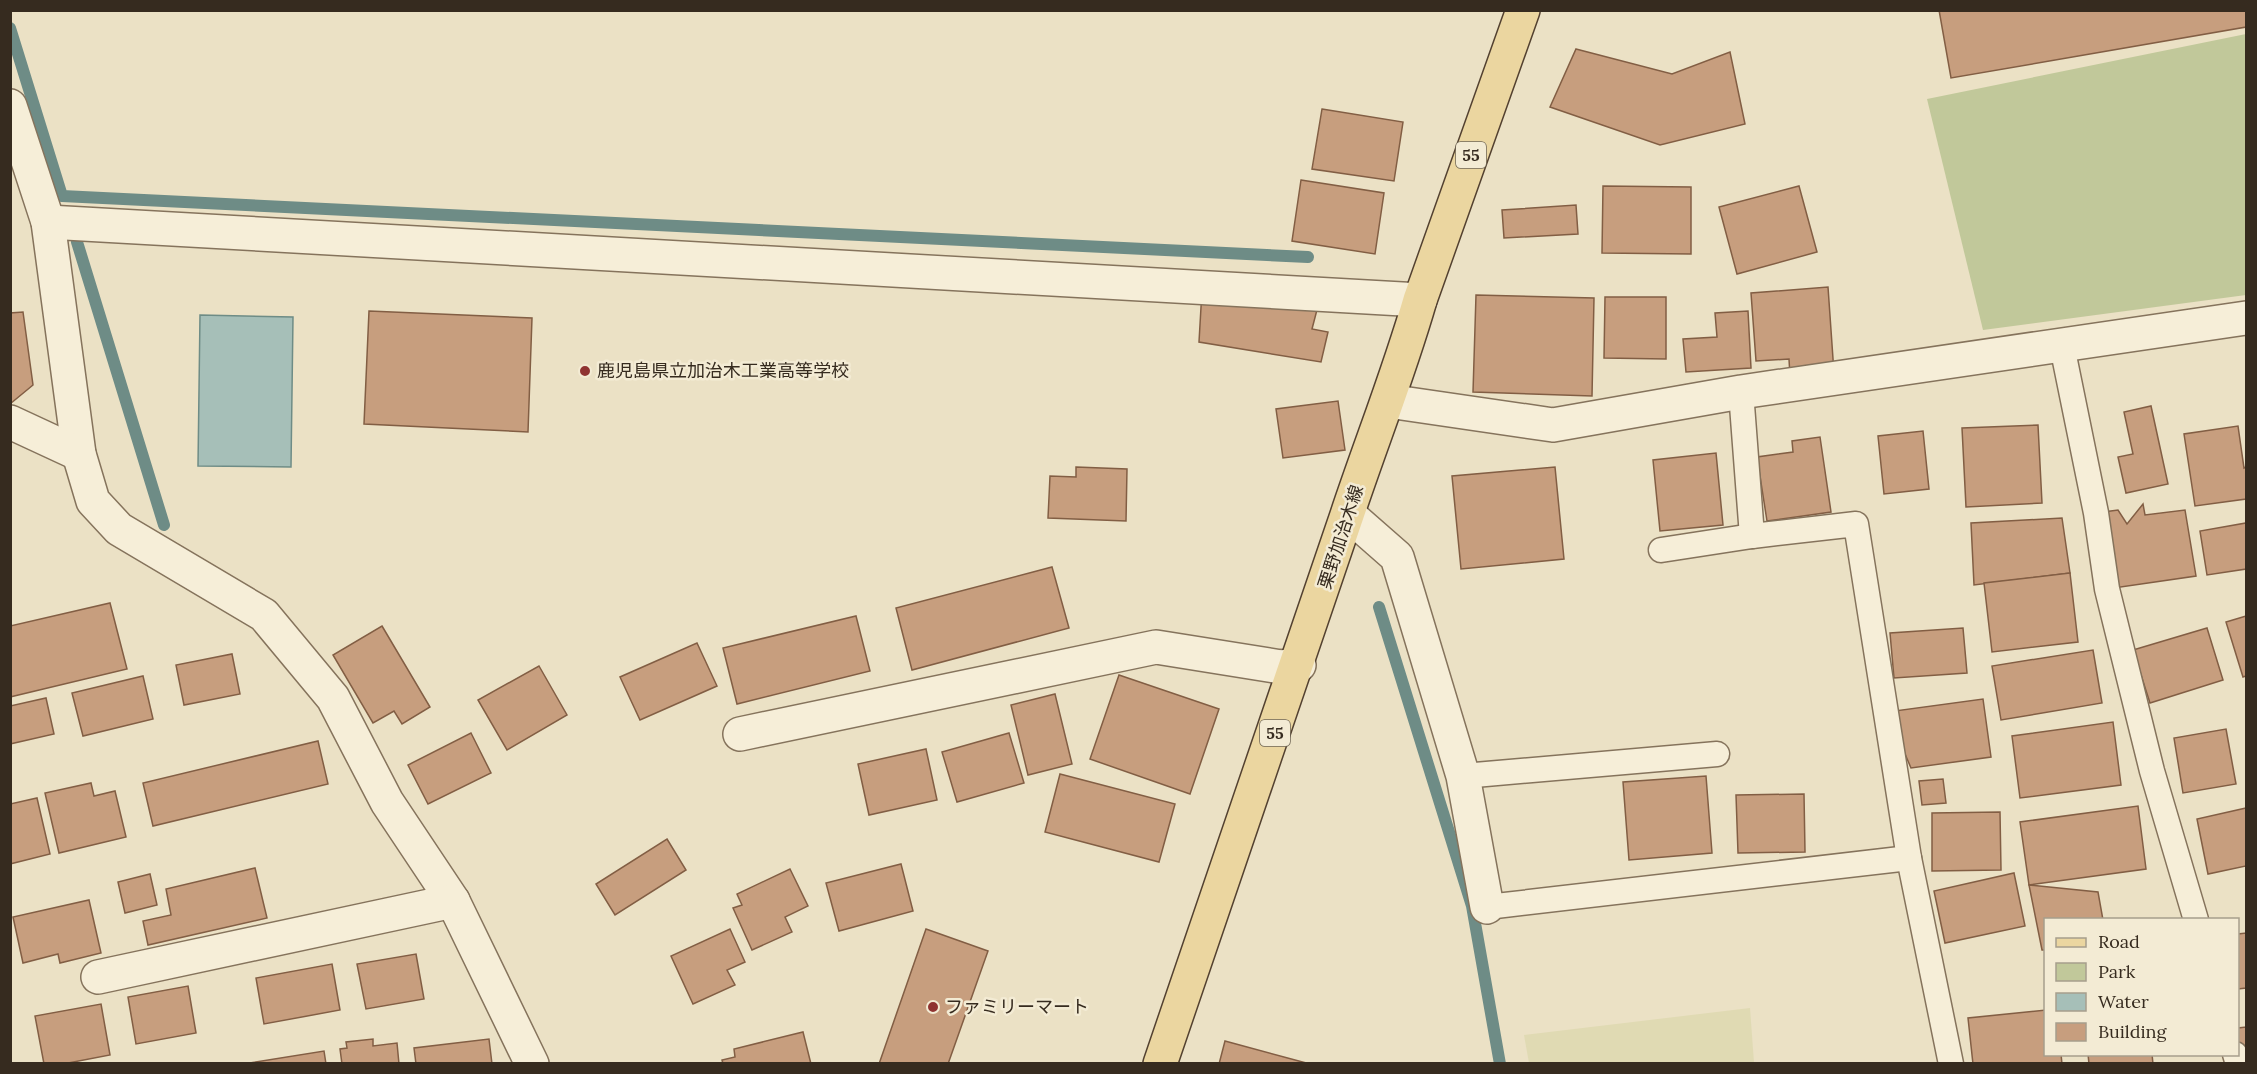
<svg xmlns="http://www.w3.org/2000/svg" width="2257" height="1074" font-family="Lora,'Noto Sans JP',serif">
<style>
.farmland{fill:#e0dab3}
.green{fill:#c1c89a}
.water{fill:#a6bfb8;stroke:#6e8c86;stroke-width:1.5}
.lines{fill:none;stroke-linecap:round;stroke-linejoin:round}
.stream{stroke:#6e8c86;stroke-width:12}
.building{fill:#c79e7e;stroke:#825e44;stroke-width:1.5}
.service-casing{stroke:#85735c;stroke-width:27}
.minor-casing{stroke:#85735c;stroke-width:36}
.primary-casing{stroke:#534130;stroke-width:36}
.service{stroke:#f6eed8;stroke-width:24}
.minor{stroke:#f6eed8;stroke-width:33}
.primary{stroke:#ebd6a0;stroke-width:33}
.poi-dot{fill:#8f3331;stroke:#f3ebd4;stroke-width:2}
.labels{text-anchor:middle;stroke-width:5;stroke-linejoin:round;paint-order:stroke}
.shield{fill:#f3ebd4;stroke:#6f6555;stroke-width:1.5}
.shield-label{font-size:16px;font-weight:bold;fill:#362b1f}
.poi-label{font-size:18px;fill:#362b1f;stroke:#f3ebd4;text-anchor:start}
.street-label{font-size:18px;fill:#362b1f;stroke:#f3ebd4}
</style>
<rect width="100%" height="100%" fill="#ebe1c5"/>
<path class="farmland" d="M1750,1008L1754,1063H1529L1524,1035Z"/>
<path class="green" d="M2246,34V295L1983,330L1927,99Z"/>
<path class="water" d="M200,315L293,317L291,467L198,466Z"/>
<g class="lines">
<g class="stream">
<path d="M10,28L62,196L1308,257"/>
<path d="M77,242L164,525"/>
<path d="M1379,607L1472,906L1500,1064"/>
</g>
</g>
<g class="building">
<path d="M1939,10H2246V27L1951,78Z"/>
<path d="M1576,49L1672,74L1730,52L1745,124L1660,145L1550,107Z"/>
<path d="M1322,109L1403,122L1394,181L1312,169Z"/>
<path d="M1301,180L1384,193L1375,254L1292,241Z"/>
<path d="M1603,186L1691,187V254L1602,253Z"/>
<path d="M1799,186L1817,252L1737,274L1719,207Z"/>
<path d="M1576,205L1578,234L1504,238L1502,210Z"/>
<path d="M1828,287L1834,373L1790,376L1789,359L1756,361L1751,293Z"/>
<path d="M1202,290L1318,306L1312,329L1328,332L1321,362L1199,342Z"/>
<path d="M1476,295L1594,298L1592,396L1473,392Z"/>
<path d="M1605,297H1666V359L1604,358Z"/>
<path d="M369,311L532,318L528,432L364,424Z"/>
<path d="M1748,311L1751,368L1686,372L1683,339L1717,337L1715,313Z"/>
<path d="M23,312L33,385L10,404V313Z"/>
<path d="M1338,401L1345,450L1283,458L1276,409Z"/>
<path d="M2151,406L2168,484L2126,493L2118,457L2133,454L2124,412Z"/>
<path d="M2038,425L2042,503L1966,507L1962,428Z"/>
<path d="M2238,426L2244,468L2246,467V499L2195,506L2184,434Z"/>
<path d="M1923,431L1929,489L1884,494L1878,436Z"/>
<path d="M1820,437L1831,512L1767,521L1757,457L1793,452L1792,441Z"/>
<path d="M1716,453L1723,525L1660,531L1653,460Z"/>
<path d="M1076,467L1127,469L1126,521L1048,518L1050,476L1076,477Z"/>
<path d="M1555,467L1564,559L1461,569L1452,476Z"/>
<path d="M2143,504L2145,515L2185,510L2196,576L2107,589L2096,513L2118,510L2127,524Z"/>
<path d="M2062,518L2070,573L1974,585L1971,523Z"/>
<path d="M2246,523V569L2207,575L2200,531Z"/>
<path d="M1052,567L1069,628L912,670L896,608Z"/>
<path d="M2070,573L2078,642L1992,652L1984,583Z"/>
<path d="M110,603L127,669L10,697V626Z"/>
<path d="M856,616L870,671L737,704L723,648Z"/>
<path d="M2246,616V676L2243,677L2226,622Z"/>
<path d="M382,626L430,707L402,724L394,711L373,723L333,655Z"/>
<path d="M1963,628L1967,673L1894,678L1890,633Z"/>
<path d="M2207,628L2223,680L2150,703L2133,650Z"/>
<path d="M697,643L717,686L640,720L620,677Z"/>
<path d="M2093,650L2102,703L2001,720L1992,666Z"/>
<path d="M232,654L240,694L184,705L176,665Z"/>
<path d="M539,666L567,715L507,750L478,700Z"/>
<path d="M1119,675L1219,709L1190,794L1090,759Z"/>
<path d="M143,676L153,719L83,736L72,693Z"/>
<path d="M1055,694L1072,764L1028,775L1011,705Z"/>
<path d="M46,698L54,734L10,744V706Z"/>
<path d="M1983,699L1991,757L1911,768L1887,712Z"/>
<path d="M2113,722L2121,785L2020,798L2012,736Z"/>
<path d="M2226,729L2236,784L2183,793L2174,738Z"/>
<path d="M471,733L491,773L428,804L408,765Z"/>
<path d="M1009,733L1024,783L957,802L942,752Z"/>
<path d="M318,741L328,784L153,826L143,783Z"/>
<path d="M926,749L937,800L869,815L858,764Z"/>
<path d="M1060,774L1175,804L1159,862L1045,832Z"/>
<path d="M1706,776L1712,853L1629,860L1623,782Z"/>
<path d="M1943,779L1946,803L1922,805L1919,781Z"/>
<path d="M91,783L94,796L115,791L126,837L59,853L45,793Z"/>
<path d="M1804,794L1805,852L1738,853L1736,795Z"/>
<path d="M37,798L50,854L10,864V804Z"/>
<path d="M2138,806L2146,869L2029,885L2020,822Z"/>
<path d="M2246,808V866L2208,874L2197,819Z"/>
<path d="M2000,812L2001,870L1932,871V813Z"/>
<path d="M667,839L686,870L615,915L596,884Z"/>
<path d="M901,864L913,911L839,931L826,883Z"/>
<path d="M255,868L267,918L148,945L143,921L171,915L166,889Z"/>
<path d="M790,869L808,906L785,917L792,932L752,950L733,908L742,905L737,894Z"/>
<path d="M2014,873L2025,926L1945,943L1934,891Z"/>
<path d="M150,874L157,905L125,913L118,882Z"/>
<path d="M2029,885L2098,892L2103,920H2046V950H2042Z"/>
<path d="M89,900L101,953L60,963L58,954L23,963L13,917Z"/>
<path d="M730,929L745,962L727,970L735,985L693,1004L671,956Z"/>
<path d="M926,929L988,951L948,1064H879Z"/>
<path d="M2246,933V988L2238,989V934Z"/>
<path d="M416,954L424,999L366,1009L357,964Z"/>
<path d="M332,964L340,1010L264,1024L256,978Z"/>
<path d="M188,986L196,1033L136,1044L128,997Z"/>
<path d="M101,1004L110,1055L63,1064H44L35,1016Z"/>
<path d="M2046,1010V1054H2061L2062,1064H1973L1968,1018Z"/>
<path d="M2246,1027V1059L2238,1044V1028Z"/>
<path d="M803,1032L811,1064H723L722,1060L735,1057L734,1049Z"/>
<path d="M373,1039V1046L397,1043L399,1064H342L340,1049L347,1048L346,1042Z"/>
<path d="M489,1039L492,1064H416L414,1048Z"/>
<path d="M1225,1041L1310,1064H1219Z"/>
<path d="M324,1051L326,1064H243Z"/>
<path d="M2088,1054H2152L2153,1064H2089Z"/>
</g>
<g class="lines">
<defs>
<g id="service">
<path d="M2062,346L2096,513L2107,589L2152,771L2196,920"/>
<path d="M1741,392L1752,536L1856,524L1909,858L1951,1064"/>
<path d="M1661,550L1752,536"/>
<path d="M1463,776L1717,754"/>
<path d="M1487,907L1909,858"/>
<path d="M2235,1054L2238,1064"/>
</g>
<g id="minor">
<path d="M10,106L48,222L79,454L93,501L119,529L264,615L333,698L387,802L453,901L532,1064"/>
<path d="M48,222L1420,300"/>
<path d="M1388,401L1553,425L1741,392L2246,318"/>
<path d="M10,422L79,454"/>
<path d="M1348,514L1397,557L1463,776L1487,907"/>
<path d="M740,734L1156,647L1281,667L1299,665"/>
<path d="M98,977L453,901"/>
</g>
<path id="primary" d="M1160,1064C1224,881 1286,698 1347,515C1371,443 1399,373 1420,300L1523,10"/>
</defs>
<use href="#service" class="service-casing"/>
<use href="#minor" class="minor-casing"/>
<use href="#primary" class="primary-casing"/>
<use href="#service" class="service"/>
<use href="#minor" class="minor"/>
<use href="#primary" class="primary"/>
</g>
<g class="poi-dot">
<circle cx="585" cy="371" r="6"/>
<circle cx="933" cy="1007" r="6"/>
</g>
<g class="labels">
<g class="shield">
<rect x="1456" y="142" width="30" height="26" rx="4.5"/>
<rect x="1260" y="720" width="30" height="26" rx="4.5"/>
</g>
<g class="shield-label">
<text x="1471" y="161">55</text>
<text x="1275" y="739">55</text>
</g>
<g class="poi-label">
<text x="597" y="377">鹿児島県立加治木工業高等学校</text>
<text x="945" y="1013">ファミリーマート</text>
</g>
<g class="street-label">
<text transform="translate(1341 537) rotate(-72)" y="6">栗野加治木線</text>
</g>
</g>
<rect width="2257" height="1074" fill="none" stroke="#362b1f" stroke-width="24"/>
<rect x="2044" y="918" width="195" height="138" fill="#f3ebd4" stroke="#a79e8c" stroke-width="1.5"/>
<rect x="2056" y="938" width="30" height="9" fill="#ebd6a0" stroke="#a79e8c" stroke-width="1.5"/>
<text x="2098" y="948" font-size="18" fill="#362b1f">Road</text>
<rect x="2056" y="963" width="30" height="18" fill="#c1c89a" stroke="#a79e8c" stroke-width="1.5"/>
<text x="2098" y="978" font-size="18" fill="#362b1f">Park</text>
<rect x="2056" y="993" width="30" height="18" fill="#a6bfb8" stroke="#a79e8c" stroke-width="1.5"/>
<text x="2098" y="1008" font-size="18" fill="#362b1f">Water</text>
<rect x="2056" y="1023" width="30" height="18" fill="#c79e7e" stroke="#a79e8c" stroke-width="1.5"/>
<text x="2098" y="1038" font-size="18" fill="#362b1f">Building</text>
</svg>
